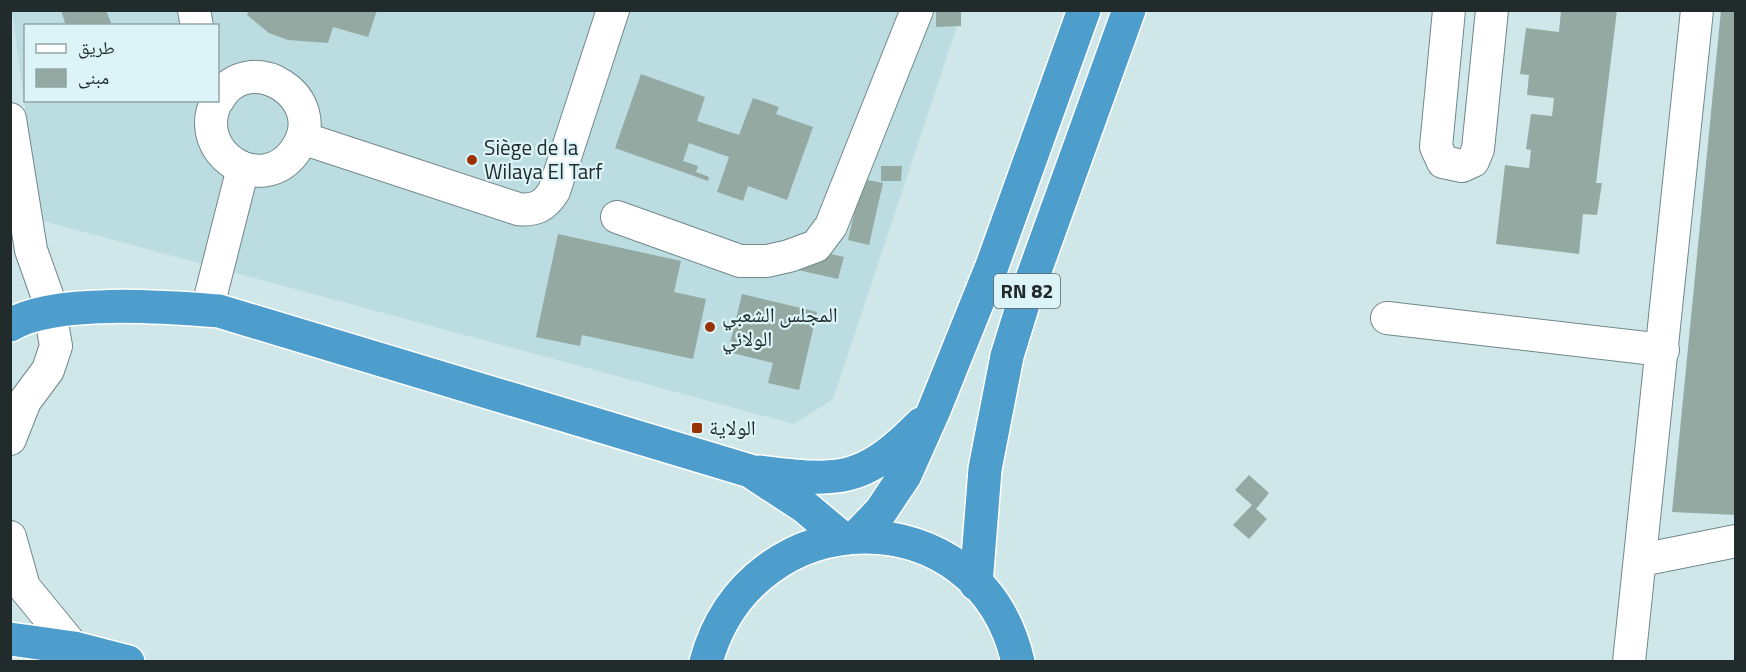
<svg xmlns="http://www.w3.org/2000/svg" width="1746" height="672" font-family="'Titillium Web','Noto Naskh Arabic',sans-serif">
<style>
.built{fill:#bbdce0;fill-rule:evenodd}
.building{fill:#94a9a1}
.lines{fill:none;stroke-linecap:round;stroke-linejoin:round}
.minor-casing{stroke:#72878a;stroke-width:34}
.highway-casing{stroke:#fff;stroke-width:36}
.minor{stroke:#fff;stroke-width:32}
.highway{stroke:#4d9ecd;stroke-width:33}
.poi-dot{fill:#993305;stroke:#dcf4f7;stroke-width:2}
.labels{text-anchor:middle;stroke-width:4.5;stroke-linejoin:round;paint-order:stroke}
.shield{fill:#dcf4f7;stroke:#5a6769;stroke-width:1.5}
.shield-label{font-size:20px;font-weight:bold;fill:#222b2c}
.poi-label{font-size:21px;fill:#222b2c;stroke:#dcf4f7;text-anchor:start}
</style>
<rect width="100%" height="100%" fill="#cfe7e9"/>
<path class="built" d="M12,11H962L833,399L794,424L40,220ZM26,26H218V100H26Z"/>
<g class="building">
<path d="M61,10H106L112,26H66Z"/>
<path d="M249,10H377L368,37L333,27L328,43L288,40L269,33L247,15Z"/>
<path d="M936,10H961V26L936,27Z"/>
<path d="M1561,10H1617L1596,183H1602L1597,215L1583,214L1579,254L1496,244L1505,165L1529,168L1531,150L1526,149L1531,114L1552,116L1554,98L1527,95L1529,75L1520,74L1526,28L1559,32Z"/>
<path d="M1721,10H1736V515L1672,512Z"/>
<path d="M641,74L705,97L697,121L739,135L753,98L779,107L776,114L813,127L787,200L748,186L743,201L717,192L729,157L689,143L683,161L698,166L696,172L709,177L708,181L615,148Z"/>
<path d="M881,166H902L901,181H881Z"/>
<path d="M862,179L883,183L869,245L848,240Z"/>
<path d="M558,234L681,261L674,292L706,299L693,359L582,335L580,346L536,337Z"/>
<path d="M803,248L844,257L838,279L798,270Z"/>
<path d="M742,294L817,312L799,390L768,383L773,363L728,352Z"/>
<path d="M1249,475L1269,493L1256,509L1267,519L1249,539L1233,525L1252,505L1235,490Z"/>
</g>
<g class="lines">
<defs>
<g id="minor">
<path d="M194,10L197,26"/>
<path d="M1449,10L1436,147L1443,162L1462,166L1473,161L1478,149L1492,10"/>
<path d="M217,100C190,153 262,198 295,151C333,99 248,45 218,100"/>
<path d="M10,119L31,250L47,295L56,346L48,370L25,401L10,439"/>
<path d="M302,138L518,209C535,211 545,206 554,191L613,10"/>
<path d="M617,217L740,261H767L789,256L816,246L831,226L917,10"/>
<path d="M207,310L243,168"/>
<path d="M1387,318L1663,350"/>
<path d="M10,537L24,587L74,648"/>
<path d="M1641,560L1736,541"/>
<path d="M1629,662L1697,10"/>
</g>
<g id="highway">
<path d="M10,325C55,298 167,307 219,311L750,471L805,507L842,538"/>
<path d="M760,472C839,482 863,483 921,424"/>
<path d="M857,536L881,511L905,475L934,410L992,266L1084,10"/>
<path d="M976,584L985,469L1007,356L1024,301L1129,10"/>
<path d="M10,639L74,648L128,662"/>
<path d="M706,662C751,497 980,494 1018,662"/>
</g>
</defs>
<use href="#minor" class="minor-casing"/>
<use href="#highway" class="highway-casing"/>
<use href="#minor" class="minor"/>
<use href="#highway" class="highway"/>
</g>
<g class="poi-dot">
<circle cx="472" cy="160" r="6"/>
<circle cx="710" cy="327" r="6"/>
<rect x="691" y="422" width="12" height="12" rx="3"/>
</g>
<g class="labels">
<rect class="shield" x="994" y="274" width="66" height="34" rx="4.5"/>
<g class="shield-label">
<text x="1027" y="298">RN 82</text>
</g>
<g class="poi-label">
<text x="484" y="155">Siège de la<tspan x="484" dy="24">Wilaya El Tarf</tspan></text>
<text x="722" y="322">المجلس الشعبي<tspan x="722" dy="24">الولائي</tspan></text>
<text x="709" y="435">الولاية</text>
</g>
</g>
<rect width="1746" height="672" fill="none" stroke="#222b2c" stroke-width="24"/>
<rect x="24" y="24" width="195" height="78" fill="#dcf4f7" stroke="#92a4a6" stroke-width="1.5"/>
<rect x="36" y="44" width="30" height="9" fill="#ffffff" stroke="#92a4a6" stroke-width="1.5"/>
<text x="78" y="54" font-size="18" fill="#222b2c">طريق</text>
<rect x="36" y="69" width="30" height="18" fill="#94a9a1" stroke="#92a4a6" stroke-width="1.5"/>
<text x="78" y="84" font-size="18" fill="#222b2c">مبنى</text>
</svg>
